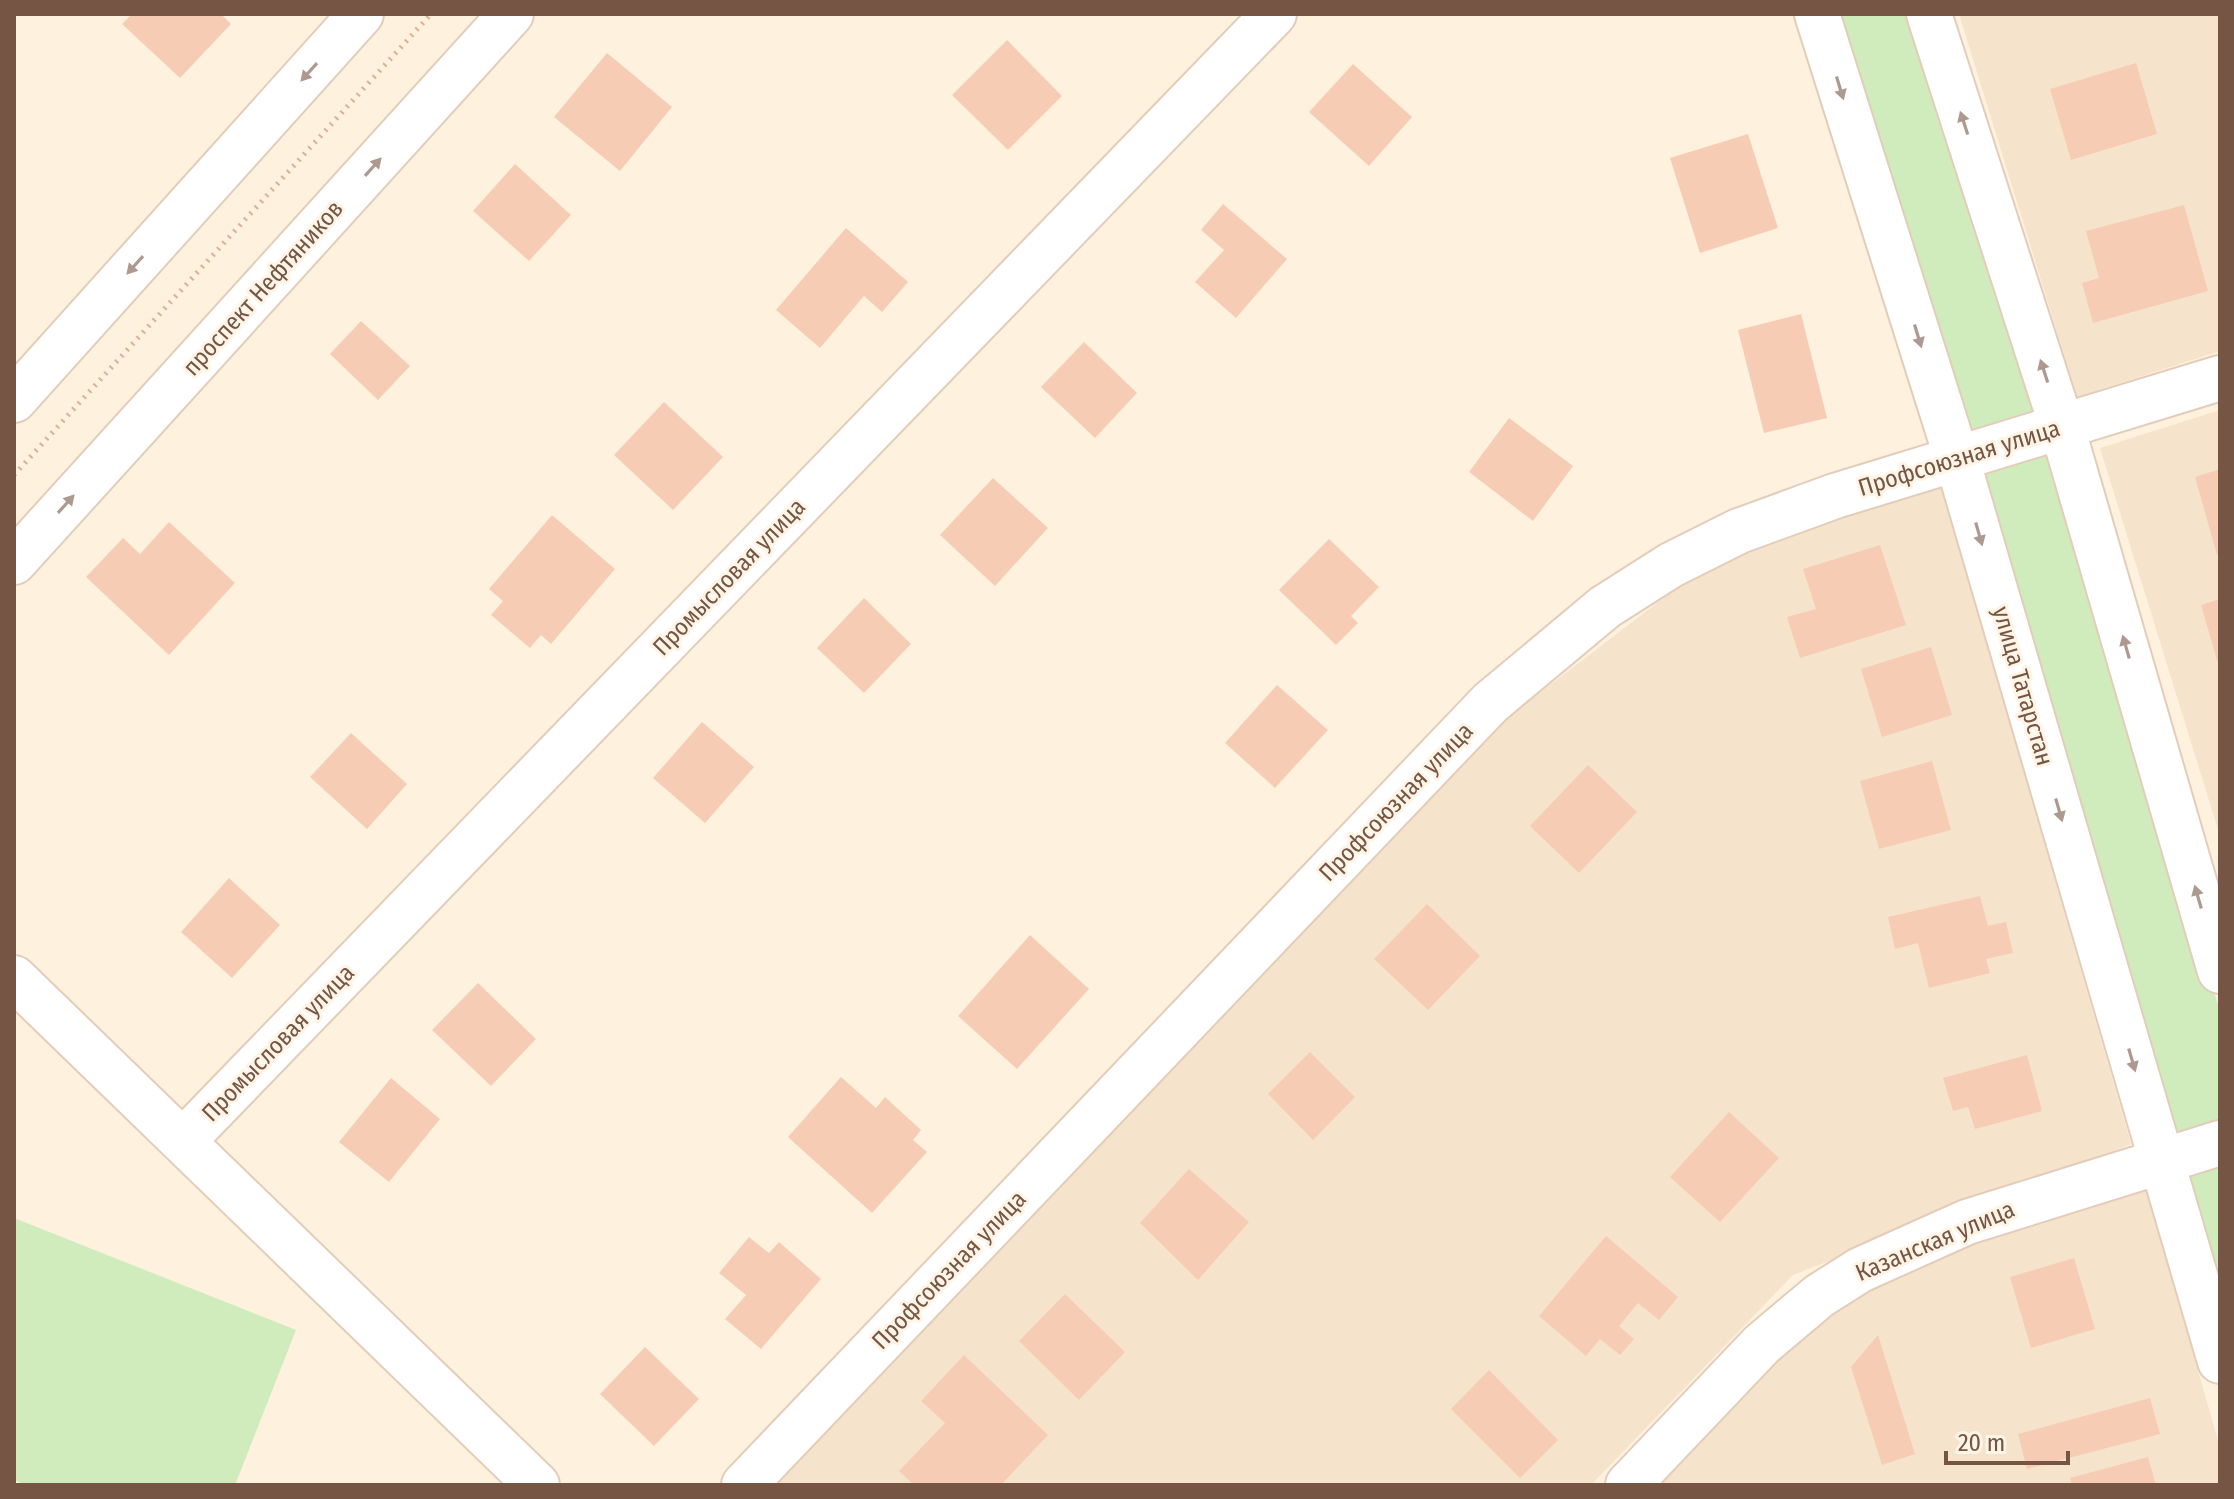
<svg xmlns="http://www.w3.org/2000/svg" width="2234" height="1499" font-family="'Fira Sans Condensed',sans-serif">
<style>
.residential{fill:#f6e3cc}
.green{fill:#d1ecbc}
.building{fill:#f6cdb4}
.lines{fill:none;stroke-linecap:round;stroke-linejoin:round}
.minor-casing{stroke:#e3cdba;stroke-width:48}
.path{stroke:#dab097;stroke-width:5;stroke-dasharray:2 6;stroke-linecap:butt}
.minor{stroke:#fff;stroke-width:44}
.oneway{fill:#ad998f}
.labels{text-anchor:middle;stroke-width:6;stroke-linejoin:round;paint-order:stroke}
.street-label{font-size:24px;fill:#765544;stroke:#fff5e7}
</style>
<rect width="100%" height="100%" fill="#fef1de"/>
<g class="residential">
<path d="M1959,14H2220V351L2077,397Z"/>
<path d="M2220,410V836L2100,448Z"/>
<path d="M1940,483L2131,1144L1793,1275L1591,1485H776L1507,718L1700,570Z"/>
<path d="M2143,1180L2220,1447V1485H1659L1802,1332L1925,1253Z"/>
</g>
<g class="green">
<path d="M1824,14H1921L2220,1011V1335Z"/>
<path d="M14,1218L296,1330L235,1485H26L14,1480Z"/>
</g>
<g class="building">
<path d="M132,14H221L231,24L180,78L122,24Z"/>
<path d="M1007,40L1062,96L1008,150L952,95Z"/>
<path d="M607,53L672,107L620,171L554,117Z"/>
<path d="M2136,63L2157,134L2071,160L2050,89Z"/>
<path d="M1353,64L1412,117L1369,166L1309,112Z"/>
<path d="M1748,134L1778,228L1700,253L1670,158Z"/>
<path d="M515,164L571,215L529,261L473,211Z"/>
<path d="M1223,204L1287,259L1236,318L1195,282L1224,250L1201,230Z"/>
<path d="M2184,205L2208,291L2093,323L2082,283L2099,278L2086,231Z"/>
<path d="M846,228L908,282L882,312L864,296L820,348L776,310Z"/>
<path d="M1801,314L1827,418L1764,433L1738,330Z"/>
<path d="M361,321L410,366L378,400L330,354Z"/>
<path d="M1084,342L1137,393L1095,438L1041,387Z"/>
<path d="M664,402L723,457L673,510L614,455Z"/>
<path d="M1509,418L1573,466L1533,521L1469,472Z"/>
<path d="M2220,469V554L2217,555L2195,477Z"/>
<path d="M993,478L1048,528L995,586L940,535Z"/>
<path d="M552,515L615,569L551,644L541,635L530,648L491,615L503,601L489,589Z"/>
<path d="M169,522L235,583L169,655L86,577L123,538L140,554Z"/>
<path d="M1329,539L1379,587L1351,616L1358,623L1336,645L1279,590Z"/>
<path d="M1880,545L1906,625L1800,658L1787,617L1816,609L1803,569Z"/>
<path d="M864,598L911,644L864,693L817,648Z"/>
<path d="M2220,599V667H2219L2201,605Z"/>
<path d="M1931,647L1952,715L1882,737L1861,669Z"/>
<path d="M1277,685L1328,730L1275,788L1225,743Z"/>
<path d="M702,722L754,767L705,823L653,778Z"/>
<path d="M351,733L407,784L367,829L310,777Z"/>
<path d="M1932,761L1951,830L1879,849L1860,781Z"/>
<path d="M1588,765L1637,812L1579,873L1530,826Z"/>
<path d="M229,878L280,925L232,978L181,932Z"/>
<path d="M1980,896L1988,926L2006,922L2013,953L1986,959L1990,973L1929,988L1918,943L1895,949L1888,917Z"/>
<path d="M1427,904L1480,956L1428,1010L1374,959Z"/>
<path d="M1030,935L1089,989L1017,1069L958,1016Z"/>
<path d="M478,983L536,1039L491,1086L432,1030Z"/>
<path d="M1310,1052L1355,1097L1313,1140L1268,1094Z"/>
<path d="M2027,1055L2042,1111L1975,1129L1968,1107L1953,1111L1943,1078Z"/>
<path d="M841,1077L876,1108L885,1097L921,1130L913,1140L927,1152L872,1213L788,1137Z"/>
<path d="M391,1078L440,1119L389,1182L339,1142Z"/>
<path d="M1729,1112L1779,1158L1720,1222L1670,1177Z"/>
<path d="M1189,1169L1249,1222L1198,1280L1140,1223Z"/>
<path d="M1606,1236L1678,1297L1659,1320L1638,1303L1619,1326L1634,1339L1620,1355L1600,1339L1586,1356L1539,1316Z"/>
<path d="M749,1237L769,1253L779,1242L821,1279L761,1349L725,1319L746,1295L719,1273Z"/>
<path d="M2074,1258L2095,1329L2031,1348L2010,1277Z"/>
<path d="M1065,1294L1125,1352L1079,1400L1019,1341Z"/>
<path d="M1878,1335L1915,1454L1882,1465L1851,1367Z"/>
<path d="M645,1347L699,1399L654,1446L600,1394Z"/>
<path d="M964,1355L1048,1435L1001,1485H914L899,1471L945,1423L921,1401Z"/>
<path d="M1489,1370L1558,1440L1520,1478L1451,1409Z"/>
<path d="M2150,1398L2160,1434L2027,1469L2018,1434Z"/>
<path d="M2148,1457L2156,1485H2072L2070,1478Z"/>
</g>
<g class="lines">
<defs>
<g id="minor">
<path d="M1817,14L1957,459L2220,1361"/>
<path d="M1929,14L2062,427L2220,971"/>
<path d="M14,400L361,14"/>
<path d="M14,562L511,14"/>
<path d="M14,978L537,1485"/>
<path d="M184,1140L1274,14"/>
<path d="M744,1485L1490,703L1605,607L1671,565L1739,531L1835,496L2220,378"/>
<path d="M1628,1485L1762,1344L1819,1296L1860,1270L1967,1222L2220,1143"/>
</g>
</defs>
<use href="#minor" class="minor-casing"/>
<path class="path" d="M14,475L431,14"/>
<use href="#minor" class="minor"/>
</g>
<defs><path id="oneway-solid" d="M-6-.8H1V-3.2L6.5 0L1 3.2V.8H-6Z" transform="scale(2)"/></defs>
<g class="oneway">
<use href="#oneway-solid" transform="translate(309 72) rotate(132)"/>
<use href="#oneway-solid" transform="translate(1840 88) rotate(73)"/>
<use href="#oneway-solid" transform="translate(1964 123) rotate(-108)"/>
<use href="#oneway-solid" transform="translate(373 167) rotate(-48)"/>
<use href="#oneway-solid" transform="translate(135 265) rotate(132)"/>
<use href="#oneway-solid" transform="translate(1918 336) rotate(73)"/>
<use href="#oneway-solid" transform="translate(2044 371) rotate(-108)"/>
<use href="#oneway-solid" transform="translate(66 504) rotate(-48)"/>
<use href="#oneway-solid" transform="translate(1979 534) rotate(74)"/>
<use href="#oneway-solid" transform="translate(2126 647) rotate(-106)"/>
<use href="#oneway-solid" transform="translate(2059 810) rotate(74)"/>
<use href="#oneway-solid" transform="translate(2198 897) rotate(-106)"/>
<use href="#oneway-solid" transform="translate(2132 1060) rotate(74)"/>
</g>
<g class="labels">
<g class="street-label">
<text transform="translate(263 288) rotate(-48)" y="8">проспект Нефтяников</text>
<text transform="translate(1959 458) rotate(-17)" y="8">Профсоюзная улица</text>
<text transform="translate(729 577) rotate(-46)" y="8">Промысловая улица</text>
<text transform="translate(2023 686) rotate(74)" y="8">улица Татарстан</text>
<text transform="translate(1396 802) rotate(-46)" y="8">Профсоюзная улица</text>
<text transform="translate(278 1043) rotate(-46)" y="8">Промысловая улица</text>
<text transform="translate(1935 1241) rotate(-23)" y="8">Казанская улица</text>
<text transform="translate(949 1270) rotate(-46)" y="8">Профсоюзная улица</text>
</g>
</g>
<rect width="2234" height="1499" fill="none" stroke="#765544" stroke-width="32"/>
<path d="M1946 1451v12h122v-12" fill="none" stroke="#765544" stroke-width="4"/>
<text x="1958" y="1451" font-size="24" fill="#765544" stroke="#fff5e7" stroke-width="6" paint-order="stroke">20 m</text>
</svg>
